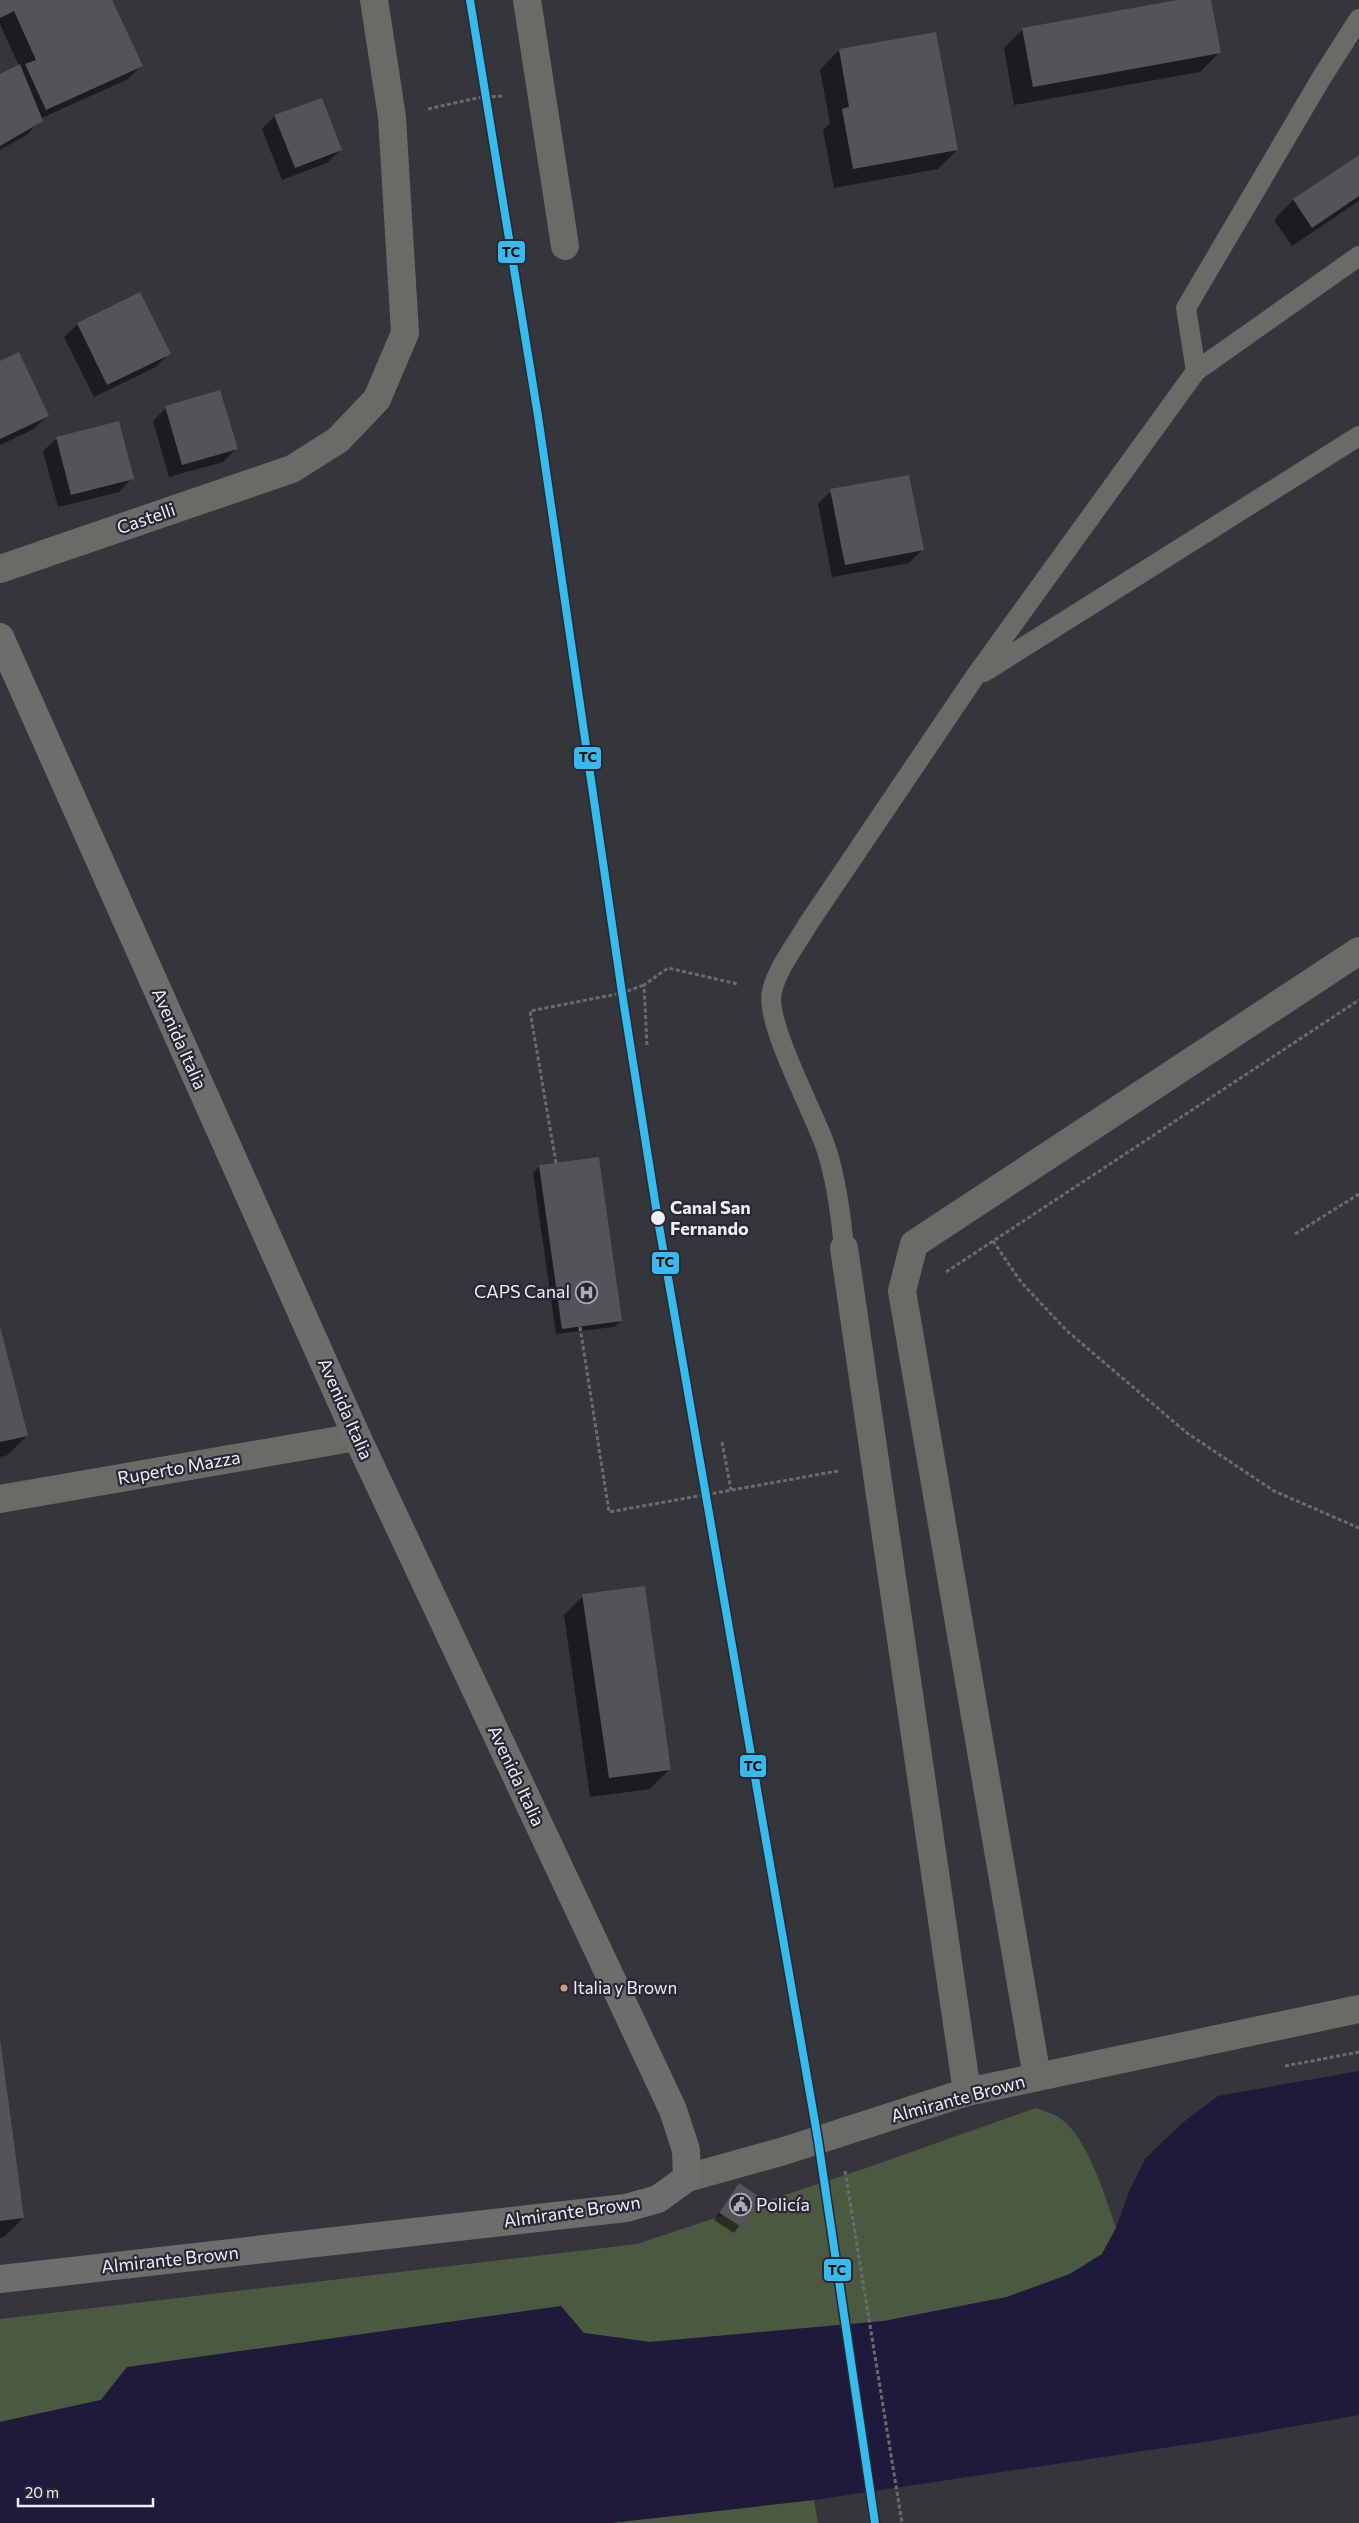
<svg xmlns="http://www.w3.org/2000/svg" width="1359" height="2523" font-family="Commissioner,sans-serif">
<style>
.green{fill:#4b5941}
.water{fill:#1f193c}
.shadow{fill:#0007}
.building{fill:#535359}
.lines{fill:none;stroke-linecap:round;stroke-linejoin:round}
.path{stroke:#6a6c6c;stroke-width:3;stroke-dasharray:4 2.5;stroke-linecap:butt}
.lane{stroke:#686b66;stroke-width:20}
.street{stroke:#686b66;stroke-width:28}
.secondary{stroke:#6b6e6a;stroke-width:28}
.rail-1-casing{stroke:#282835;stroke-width:11}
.rail-1{stroke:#37bbed;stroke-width:8}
.stop-dot{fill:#eeeef7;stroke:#282835;stroke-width:2}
.bus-dot{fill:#d39c74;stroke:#282835;stroke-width:2}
.labels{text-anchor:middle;stroke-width:4.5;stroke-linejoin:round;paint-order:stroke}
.bus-label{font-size:17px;fill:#eeeef7;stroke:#282835;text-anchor:start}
.street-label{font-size:18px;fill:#eeeef7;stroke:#282835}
.stop-label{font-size:18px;font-weight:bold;fill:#eeeef7;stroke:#282835;text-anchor:start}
.poi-label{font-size:18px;fill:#eeeef7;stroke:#282835;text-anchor:end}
.line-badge{stroke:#282835;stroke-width:2}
.pale-badge-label{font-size:14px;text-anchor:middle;font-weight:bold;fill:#111}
</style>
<rect width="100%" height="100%" fill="#35353c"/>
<g class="green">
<path d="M1036,2108C1044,2111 1055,2114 1061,2119C1087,2136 1106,2199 1116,2228L1102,2254L1070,2274L1007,2297L884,2321L650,2342L584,2333L127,2367L101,2400L0,2422V2319L637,2244L866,2168Z"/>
<path d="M814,2500L818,2523H610Z"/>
</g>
<path class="water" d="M1359,2071V2415L1210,2441L814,2500L610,2523H0V2422L101,2400L127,2367L561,2306L584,2333L650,2342L884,2321L1007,2297L1070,2274L1102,2254L1116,2228L1130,2189L1145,2159L1181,2124L1218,2096Z"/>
<g class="shadow">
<path d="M0,0H110L141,66L128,79L40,119L28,134L0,150V75L19,66L0,24Z"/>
<path d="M1184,0H1210L1220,52L1200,72L1014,105L1004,48L1023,29Z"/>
<path d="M839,50L957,150L938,169L834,188L823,130L830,123L820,70Z"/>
<path d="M275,116L340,150L327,163L282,180L262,129Z"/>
<path d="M1359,156V201L1292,246L1274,220L1293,200Z"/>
<path d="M78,324L169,353L156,367L94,397L64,337Z"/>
<path d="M0,362L48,415L34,429L0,445Z"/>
<path d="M166,408L236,449L223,462L169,477L153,421Z"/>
<path d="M57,438L132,478L119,492L58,507L43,451Z"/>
<path d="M831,491L922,550L909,563L832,577L818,504Z"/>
<path d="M540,1166L621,1321L614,1327L556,1334L533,1173Z"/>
<path d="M0,1328L27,1436L8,1455L0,1457Z"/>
<path d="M583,1596L670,1769L650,1789L590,1797L564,1615Z"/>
<path d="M0,2039L23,2218L4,2237L0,2238Z"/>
<path d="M739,2184L759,2198L734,2233L714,2220Z"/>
</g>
<g class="building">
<path d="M0,0H112L143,66L46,110L25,64L36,60L14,11L0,18Z"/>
<path d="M1177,0H1211L1221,53L1033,87L1022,28Z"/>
<path d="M936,32L958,150L853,169L842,109L849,107L839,49Z"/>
<path d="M20,64L43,121L0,146V74Z"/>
<path d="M322,98L342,150L295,168L274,115Z"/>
<path d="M1359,155V196L1312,228L1293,199Z"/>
<path d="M140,292L171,354L107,385L77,323Z"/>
<path d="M19,352L49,416L0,439V361Z"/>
<path d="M220,390L238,449L182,465L165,406Z"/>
<path d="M119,421L134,479L71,495L56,437Z"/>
<path d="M909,475L924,550L845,565L830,489Z"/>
<path d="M599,1157L622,1321L562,1329L539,1165Z"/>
<path d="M0,1326L28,1436L0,1442Z"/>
<path d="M645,1586L671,1770L609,1778L582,1594Z"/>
<path d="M0,2038L24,2218L0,2221Z"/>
<path d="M739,2183L761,2198L742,2227L719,2213Z"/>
</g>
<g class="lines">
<g class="path">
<path d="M428,109L477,98L503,96"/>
<path d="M647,1045L644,985L668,968L738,984"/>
<path d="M556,1163L530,1011L622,993L644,985"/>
<path d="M1295,1234L1359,1194"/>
<path d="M993,1241L1021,1282L1066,1330L1187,1433L1274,1491L1359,1528"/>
<path d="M946,1272L1359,1000"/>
<path d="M580,1327L609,1512L838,1471"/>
<path d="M722,1442L731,1490"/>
<path d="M1285,2066L1359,2052"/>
<path d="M845,2171L902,2523"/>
</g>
<g class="lane">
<path d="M1196,371L1359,256"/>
<path d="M984,672L1359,436"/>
<path d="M844,1248C841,1216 837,1183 827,1151C816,1115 764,1023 772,991C778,967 796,945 808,924L974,678L1196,371L1186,308L1322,77L1359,19"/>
</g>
<g class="street">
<path d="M527,0L565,246"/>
<path d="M0,569L292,469L338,440L377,399L405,333L392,117L374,0"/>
<path d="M844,1248L967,2092"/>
<path d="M0,1499L357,1437"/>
<path d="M1037,2077L902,1291L914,1244L1359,951"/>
<path d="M687,2178L784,2151L967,2092L1359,2009"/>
</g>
<path class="secondary" d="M0,637L357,1437L673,2110L686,2150L687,2178L658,2199L626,2208L0,2279"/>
<defs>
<path id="rail-1" d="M470,0L538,416L622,993L658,1220L818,2140L875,2523"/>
</defs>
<use href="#rail-1" class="rail-1-casing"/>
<use href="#rail-1" class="rail-1"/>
</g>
<defs>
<symbol id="hospital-ring" viewBox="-11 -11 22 22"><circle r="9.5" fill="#282835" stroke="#adadb6" stroke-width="1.5"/><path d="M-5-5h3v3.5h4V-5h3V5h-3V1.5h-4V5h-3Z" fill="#adadb6"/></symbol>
<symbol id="civic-ring" viewBox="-11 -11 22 22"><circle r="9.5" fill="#282835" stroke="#adadb6" stroke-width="1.5"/><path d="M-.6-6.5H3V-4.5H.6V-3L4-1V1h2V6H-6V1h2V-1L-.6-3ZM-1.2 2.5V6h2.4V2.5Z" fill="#adadb6"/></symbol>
</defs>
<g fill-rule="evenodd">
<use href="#hospital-ring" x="574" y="1280" width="25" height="25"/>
<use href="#civic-ring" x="728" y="2192" width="25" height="25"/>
</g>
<circle class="stop-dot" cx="658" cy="1218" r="8"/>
<circle class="bus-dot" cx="564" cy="1988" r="4.5"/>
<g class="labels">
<g class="bus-label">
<text x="573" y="1994">Italia y Brown</text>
</g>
<g class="street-label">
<text transform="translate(146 519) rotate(-19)" y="6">Castelli</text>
<text transform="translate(179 1039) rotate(66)" y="6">Avenida Italia</text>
<text transform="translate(345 1409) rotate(66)" y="6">Avenida Italia</text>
<text transform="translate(179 1468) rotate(-10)" y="6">Ruperto Mazza</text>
<text transform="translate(516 1776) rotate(65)" y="6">Avenida Italia</text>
<text transform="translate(958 2099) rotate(-15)" y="6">Almirante Brown</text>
<text transform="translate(572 2212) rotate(-8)" y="6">Almirante Brown</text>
<text transform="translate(170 2260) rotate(-6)" y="6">Almirante Brown</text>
</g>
<g class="stop-label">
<text x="670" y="1214">Canal San<tspan x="670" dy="21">Fernando</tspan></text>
</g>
<g class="poi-label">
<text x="570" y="1298">CAPS Canal</text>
<text x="756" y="2211" text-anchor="start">Policía</text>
</g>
</g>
<g class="line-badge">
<rect x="497" y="240" width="29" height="24" rx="5" fill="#37bbed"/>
<rect x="573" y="746" width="29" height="24" rx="5" fill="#37bbed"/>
<rect x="651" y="1251" width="29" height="24" rx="5" fill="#37bbed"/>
<rect x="739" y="1754" width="28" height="24" rx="5" fill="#37bbed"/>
<rect x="823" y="2258" width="29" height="24" rx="5" fill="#37bbed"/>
</g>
<g class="pale-badge-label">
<text x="511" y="257">TC</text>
<text x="588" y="762">TC</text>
<text x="665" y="1267">TC</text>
<text x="753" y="1771">TC</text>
<text x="837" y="2275">TC</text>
</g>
<path d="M18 2498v8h135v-8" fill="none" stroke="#eeeef7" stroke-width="2.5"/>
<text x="25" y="2498" font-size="15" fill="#eeeef7" stroke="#282835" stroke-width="4" paint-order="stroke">20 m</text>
</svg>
